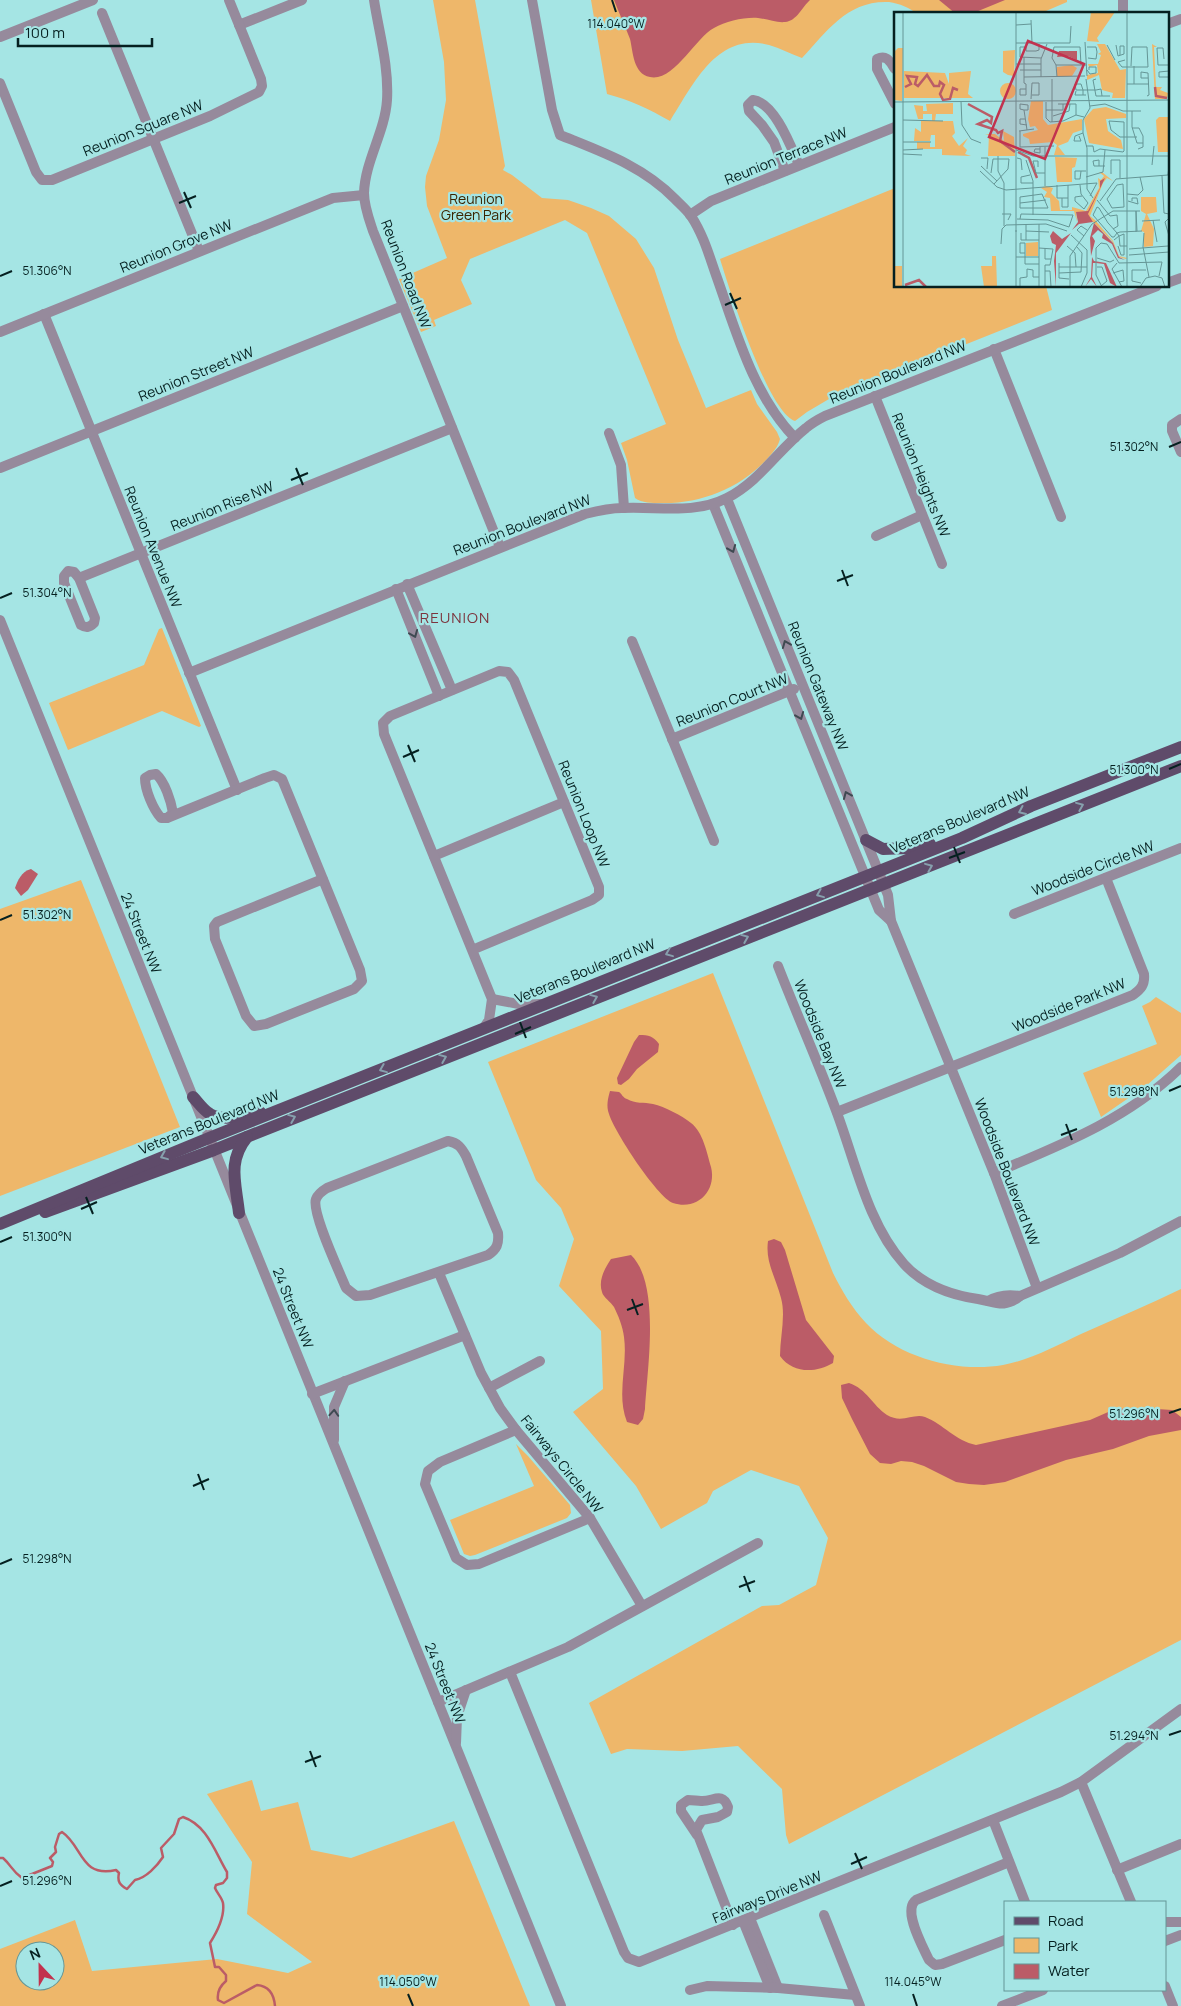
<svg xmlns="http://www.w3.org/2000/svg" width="1181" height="2006" font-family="Manrope,sans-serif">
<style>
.green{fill:#eeb76a;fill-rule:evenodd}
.water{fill:#bb5c67}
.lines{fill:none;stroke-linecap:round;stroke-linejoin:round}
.stream{stroke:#bb5c67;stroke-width:2.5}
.minor{stroke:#968a9c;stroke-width:10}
.major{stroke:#5f4b6a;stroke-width:12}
.oneway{stroke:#3f4a52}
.oneway2{stroke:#86a0ad}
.ticks{fill:none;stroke:#052020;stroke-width:2}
.labels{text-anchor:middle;stroke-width:4.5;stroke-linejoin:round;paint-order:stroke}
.street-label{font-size:14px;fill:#052020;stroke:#a5e5e4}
.park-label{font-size:14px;fill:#3b2400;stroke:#a5e5e4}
.neighbourhood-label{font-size:15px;letter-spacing:1px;fill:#7c343d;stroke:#a5e5e4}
.inset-river{fill:none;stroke:#bb5c67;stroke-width:2.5}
.inset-road{fill:none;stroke:#659696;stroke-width:1}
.view{fill:#c2324e;fill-opacity:0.15;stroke:#c2324e;stroke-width:2.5}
.inset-edge{fill:none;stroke:#052020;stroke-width:2.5}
.ticks-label{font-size:12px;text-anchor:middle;fill:#052020;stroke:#a5e5e4;stroke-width:4.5;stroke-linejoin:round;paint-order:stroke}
</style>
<rect width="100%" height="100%" fill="#a5e5e4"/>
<g class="green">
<path d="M433,0H475L505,166L503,170L512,175L542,198L568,200L591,208L609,216L636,239L654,268L678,340L706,408L751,390L757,404L777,432L780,439C778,447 773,452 768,458C741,488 701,504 661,503C652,503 642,503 635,498L627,460L621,443L666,424L587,233L565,220L470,259L461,280L472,304L434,320L436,326L421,332L399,279L447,258L427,206L425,187L426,176L439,140L446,100L444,62Z"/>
<path d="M591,0H1067V2L1039,14H917C909,7 900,4 889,2C848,0 827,31 802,58C791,54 780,48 769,45C717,31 693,85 670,121C649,109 630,100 607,94Z"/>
<path d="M895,188V286H1046L1052,310L829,399L807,412L795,421C768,413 729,288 720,259Z"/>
<path d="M162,628L201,726L199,727L162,711L68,750L49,703L144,665L159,629Z"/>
<path d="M81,880L180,1127L0,1196V909Z"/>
<path d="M713,973L833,1273C842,1291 852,1308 866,1323C899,1358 957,1373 1003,1365C1030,1360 1056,1346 1081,1334C1114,1319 1148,1305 1181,1289V1640L789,1844L786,1835L782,1789L738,1746L682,1751L627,1749L611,1754L589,1703L762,1606L779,1605L816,1585L828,1538L799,1486L751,1470L713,1491L707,1503L661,1529L636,1486L573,1412L603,1389L601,1331L559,1286L574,1239L561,1208L536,1180L488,1062Z"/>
<path d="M1156,997L1181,1013V1055L1146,1086L1101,1117L1083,1073L1157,1044L1142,1006L1150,1002Z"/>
<path d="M516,1444L528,1456L570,1505L571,1513L567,1518L475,1555L470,1556L464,1554L450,1520L534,1486Z"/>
<path d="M252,1780L261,1811L298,1802L311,1850L351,1858L454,1821L530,2006H0V1949L75,1920L92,1971L217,1959L288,1973L312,1962L247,1914L252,1862L207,1794ZM25,1951H55V1981H25Z"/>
</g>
<g class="water">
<path d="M614,0H810C802,7 797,21 785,22C777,23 767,19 758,18C745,17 726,21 714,28C695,38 674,82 650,77C633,74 633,51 630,39C625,26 619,13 614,0Z"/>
<path d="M939,0H1005L971,14H956Z"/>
<path d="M31,869L38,874L28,890L21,896L15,888C18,880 21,872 31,869Z"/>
<path d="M639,1035C649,1035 653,1036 659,1044L658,1052L637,1069L629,1079L621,1085L618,1084L617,1078L634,1042Z"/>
<path d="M610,1091L619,1092C622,1094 623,1098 627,1099C635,1104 644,1102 653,1104C665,1107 681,1115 691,1123C703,1132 707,1153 711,1167C717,1191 697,1211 673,1203C657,1197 614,1131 609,1114C606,1106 608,1098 610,1091Z"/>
<path d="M774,1239L781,1242L785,1250L806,1320L834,1356L833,1363C816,1373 793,1374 780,1356C780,1337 786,1316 781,1298C776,1278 765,1262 768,1241Z"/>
<path d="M631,1255C661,1284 647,1370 645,1409L643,1419L638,1425L627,1422C616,1394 628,1366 624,1337C623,1327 618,1315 614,1307C611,1302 603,1297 602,1292C598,1280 605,1268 611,1259Z"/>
<path d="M849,1383C867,1389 872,1405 887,1415C902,1424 913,1413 925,1417C943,1424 956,1441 976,1445L1090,1420L1115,1409L1142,1408L1172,1410L1181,1417V1430L1149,1436L1113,1449L1066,1460L1005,1482L984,1485L969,1484L956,1482L924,1466L912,1462L901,1461L891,1464L880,1463L870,1454L852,1419L842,1398L841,1385Z"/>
</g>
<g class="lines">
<path class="stream" d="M0,1858H3C12,1866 11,1870 22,1878L52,1866L53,1862L50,1858L56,1852L55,1847L59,1834L62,1832C83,1846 80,1878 116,1870L119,1873C117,1882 120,1885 127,1889L135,1880C146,1878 157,1866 163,1857L161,1848L174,1834L179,1819L183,1817C207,1825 215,1852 227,1872V1878L223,1883L216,1885L215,1888C217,1893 222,1898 223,1903C225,1917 217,1932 210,1943L215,1967H219L226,1975V1981C220,1986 217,1993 218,2000L224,2003L257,1985C270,1986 274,1995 275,2006"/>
<g class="minor">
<path d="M374,0C379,33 389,66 387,100C385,132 365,161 364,193C364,206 369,219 373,231L500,547"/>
<path d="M532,0L552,110L560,135C602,152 643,166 675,199C680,204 687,210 691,216C703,234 709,255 716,275C736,331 753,395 795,438"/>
<path d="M1123,0V14"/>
<path d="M102,13L199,251"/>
<path d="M1167,24L1181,19"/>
<path d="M239,25L302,0"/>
<path d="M0,37L93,0"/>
<path d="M895,69C890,62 887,54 877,59V69L895,104"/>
<path d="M0,83L36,172L42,180H52L210,116L259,92L262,86L261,79L229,0"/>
<path d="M785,171L774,142L762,125L749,111L748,105L753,100C775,103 791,147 799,165"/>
<path d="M690,215L711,201L895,127"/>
<path d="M1167,283L1181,278"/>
<path d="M44,314L237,790"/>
<path d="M0,332L333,198L364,195"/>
<path d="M994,349L1061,517"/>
<path d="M875,396L942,564"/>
<path d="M1181,419L1172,425V431L1181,452"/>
<path d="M609,433L621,465L624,508"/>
<path d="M0,468L403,306"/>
<path d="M727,499L873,858L888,895L891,921L994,1173L1037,1288"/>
<path d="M713,504L879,910L891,921"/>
<path d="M876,536L922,515"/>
<path d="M68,571L74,572L79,578L95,618L94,623C89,628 86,628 81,625L64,583V576Z"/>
<path d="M79,578L452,428"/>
<path d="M407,584L452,690"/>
<path d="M396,589L439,696"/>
<path d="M0,620L561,2006"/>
<path d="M632,641L714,841"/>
<path d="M189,673L585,514C597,511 609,508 622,508C657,506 694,515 727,498C760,481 778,450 806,428C812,423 819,419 825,416L1157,286"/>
<path d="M672,739L794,689"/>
<path d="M156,774C165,782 171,801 173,813L167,818H161C153,809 145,790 145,778L150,775Z"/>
<path d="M167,818L265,778L274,775L282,779L360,970L362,981L354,989L266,1024L254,1026L246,1016L215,939L214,926L217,922L323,879"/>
<path d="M434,856L564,802"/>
<path d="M1014,914L1181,848"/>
<path d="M472,950L592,900L599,895V887L514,680L508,672L499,671L390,716L383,723L384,734L492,999L489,1020L483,1029"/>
<path d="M778,966C797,1015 819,1064 837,1113C856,1164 868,1224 904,1264C924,1286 950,1295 978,1299C996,1302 1004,1309 1020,1296L1120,1253L1181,1221"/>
<path d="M492,999L524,1005L540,1004"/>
<path d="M837,1112L1133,995C1141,989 1145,985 1144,974L1106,878"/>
<path d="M448,1141C458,1143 461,1147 466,1156L498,1233C499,1244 497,1249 488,1255L370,1295L356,1296L346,1288C340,1273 311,1212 316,1199C318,1194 322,1191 327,1188Z"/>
<path d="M994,1173C1061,1145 1128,1119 1181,1067"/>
<path d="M439,1273L481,1373L500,1408L516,1430L590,1518L642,1606"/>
<path d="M988,1301C998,1295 1008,1294 1020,1296"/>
<path d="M489,1388L540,1361"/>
<path d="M312,1394L465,1335"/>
<path d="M516,1430L440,1462L428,1471L425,1484L456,1558L467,1565L479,1564L590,1518"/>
<path d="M334,1440V1407L345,1381"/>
<path d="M510,1672L624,1952L628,1958L639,1962L1061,1792L1081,1782L1181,1709"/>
<path d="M438,1702L568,1647L758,1543"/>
<path d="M456,1743L457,1717L466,1690"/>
<path d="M1081,1782L1131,1902"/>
<path d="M993,1820L1025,1902"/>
<path d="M697,1835L681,1811V1805L688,1800C693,1800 697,1801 701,1801C713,1802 722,1791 728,1807L727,1812L718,1817L702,1820L696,1830L733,1925"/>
<path d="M1117,1870L1181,1844"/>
<path d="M824,1915L860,2006"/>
<path d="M750,1918L778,1988"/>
<path d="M743,1921L770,1988"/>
<path d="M1165,1922H1181"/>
<path d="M1005,1940L942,1964L935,1965L929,1960C923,1947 902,1910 916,1900L1009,1862"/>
<path d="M1165,1941L1181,1935"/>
<path d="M1165,1986L1173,2006"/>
<path d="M690,1990L707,1986L778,1988L855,1995"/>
<path d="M1002,2006L1043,1990"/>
</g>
<g class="major">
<path d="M866,840L883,849L908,848L930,844"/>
<path d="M193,1097C198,1102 203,1110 210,1114C223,1122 246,1115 260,1112"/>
<path d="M45,1212L214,1150L1181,766"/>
<path d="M239,1213C236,1183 227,1162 247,1137"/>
<path d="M0,1224L209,1138L962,838L1031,806L1181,747"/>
</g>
</g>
<defs><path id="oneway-chevron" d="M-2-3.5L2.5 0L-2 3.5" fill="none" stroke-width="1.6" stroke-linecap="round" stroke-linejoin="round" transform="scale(1.25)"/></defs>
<g class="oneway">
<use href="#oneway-chevron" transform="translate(732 549) rotate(68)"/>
<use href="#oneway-chevron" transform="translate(414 634) rotate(68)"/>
<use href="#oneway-chevron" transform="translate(786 644) rotate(-112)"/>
<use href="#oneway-chevron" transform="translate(800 716) rotate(68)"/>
<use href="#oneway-chevron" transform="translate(847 795) rotate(-113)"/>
<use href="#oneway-chevron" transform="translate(334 1413) rotate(-86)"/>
</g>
<g class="oneway2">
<use href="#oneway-chevron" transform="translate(1080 806) rotate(-22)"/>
<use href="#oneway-chevron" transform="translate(1022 811) rotate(156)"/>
<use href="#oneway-chevron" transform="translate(929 867) rotate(-22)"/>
<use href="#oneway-chevron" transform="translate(820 894) rotate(158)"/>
<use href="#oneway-chevron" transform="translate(745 938) rotate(-22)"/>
<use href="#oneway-chevron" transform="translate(669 953) rotate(158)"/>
<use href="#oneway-chevron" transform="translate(594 998) rotate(-22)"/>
<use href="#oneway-chevron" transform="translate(443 1058) rotate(-22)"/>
<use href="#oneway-chevron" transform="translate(383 1069) rotate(158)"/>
<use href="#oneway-chevron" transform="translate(292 1118) rotate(-22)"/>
<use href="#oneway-chevron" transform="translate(164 1156) rotate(158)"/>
</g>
<path class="ticks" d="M612,0L616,12M184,192L191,208M179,203L196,196M0,276L12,271M730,293L737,309M725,305L741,298M1169,447L1181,442M296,468L303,485M291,480L308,473M842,570L848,586M837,581L853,575M0,598L12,593M408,745L415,762M403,757L419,750M1169,769L1181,764M954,847L960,863M949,858L965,852M0,920L12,915M520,1022L526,1038M515,1034L531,1027M1169,1091L1181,1086M1066,1124L1072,1140M1061,1135L1077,1129M86,1197L93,1214M81,1209L97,1202M0,1242L12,1237M632,1299L638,1315M627,1310L643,1304M1169,1413L1181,1409M198,1474L204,1490M193,1486L209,1479M0,1564L12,1559M744,1576L750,1592M739,1587L755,1581M1169,1735L1181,1731M310,1751L316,1767M305,1762L321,1756M855,1853L862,1869M851,1864L867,1857M0,1886L12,1881M408,1994L413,2006M913,1994L917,2006"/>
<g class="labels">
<g class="street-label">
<text transform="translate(143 128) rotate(-22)" y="5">Reunion Square NW</text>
<text transform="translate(786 156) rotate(-22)" y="5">Reunion Terrace NW</text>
<text transform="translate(176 246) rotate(-22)" y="5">Reunion Grove NW</text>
<text transform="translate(406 274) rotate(69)" y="5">Reunion Road NW</text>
<text transform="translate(898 372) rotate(-22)" y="5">Reunion Boulevard NW</text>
<text transform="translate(196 374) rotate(-22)" y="5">Reunion Street NW</text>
<text transform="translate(921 475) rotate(68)" y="5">Reunion Heights NW</text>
<text transform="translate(222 506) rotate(-22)" y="5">Reunion Rise NW</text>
<text transform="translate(522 525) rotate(-21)" y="5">Reunion Boulevard NW</text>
<text transform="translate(153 547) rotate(68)" y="5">Reunion Avenue NW</text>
<text transform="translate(818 686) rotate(68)" y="5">Reunion Gateway NW</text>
<text transform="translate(732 700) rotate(-22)" y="5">Reunion Court NW</text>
<text transform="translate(584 814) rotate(68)" y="5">Reunion Loop NW</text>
<text transform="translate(960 820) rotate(-23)" y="5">Veterans Boulevard NW</text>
<text transform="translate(1093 868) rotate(-21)" y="5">Woodside Circle NW</text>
<text transform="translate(141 933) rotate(68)" y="5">24 Street NW</text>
<text transform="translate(585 971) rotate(-22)" y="5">Veterans Boulevard NW</text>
<text transform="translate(1069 1005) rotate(-22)" y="5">Woodside Park NW</text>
<text transform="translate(820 1034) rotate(68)" y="5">Woodside Bay NW</text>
<text transform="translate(209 1122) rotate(-22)" y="5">Veterans Boulevard NW</text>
<text transform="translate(1007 1172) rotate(69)" y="5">Woodside Boulevard NW</text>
<text transform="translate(293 1308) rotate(68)" y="5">24 Street NW</text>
<text transform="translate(562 1464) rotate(51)" y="5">Fairways Circle NW</text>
<text transform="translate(445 1683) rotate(68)" y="5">24 Street NW</text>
<text transform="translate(767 1897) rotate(-22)" y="5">Fairways Drive NW</text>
</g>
<g class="park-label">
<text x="476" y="204">Reunion<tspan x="476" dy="16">Green Park</tspan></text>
</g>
<g class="neighbourhood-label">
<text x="455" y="623">REUNION</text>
</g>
</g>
<g transform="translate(894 12)">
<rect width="275" height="275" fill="#a5e5e4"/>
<path d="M197,0H221L203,26L205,30L193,29ZM203,32H211L226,58L232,57L231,86H218L219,81L208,78L205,63L193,68V63L204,61L203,53L195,55L194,52H204L207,43L204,42L207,40ZM258,32L263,35H260L262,75H268L266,78L274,81L273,87H261ZM4,36H9L8,89L0,88V40ZM121,38L120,64L114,63L109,60V39ZM178,53L183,56L178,64L163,65V55ZM10,59L51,61L55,72V61L77,59L74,82L79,86H10ZM106 79a8 8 0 1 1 16 0a8 8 0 1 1-16 0ZM137,89H149V107L154,113L188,107V118L179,121L174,130L164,134L171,143H160L163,133L159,130L136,132L135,127L129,124V122L144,118L141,114L136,115L134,107ZM59,91V102H42L41,109H59L61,121L58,124L65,134L74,126L69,134L73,138L71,142L77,144L48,143V137H23V130H36V135H41V123H37L36,129H20L21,116L27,120V109H38V102H29V107H24L20,93L29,94V99H33L32,92ZM212,95L232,102V106L212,107L214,119L227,128L229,137L195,131L190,107L199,97ZM265,105H275V140H264L262,108ZM109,119L120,125L121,144H94L95,123L91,122H101L110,129ZM161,145L183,146L181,155L178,156V170H163ZM205,160H208L219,169L213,166L209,171L196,204L201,208L219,229L225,244L233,246L232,247L225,245L218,229L190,201L182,200L183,210L180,199H157L156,186L150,185L153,180L147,176L152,174L159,176L157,181L165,189L166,198H178V195L192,199L205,176L204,166L207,168L210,164ZM247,185H262L263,200L253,202L260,217L259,234L250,235V220L247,219L252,202L247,199ZM144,230V244H132V231ZM98,244H102L103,275H90L87,254H98ZM0,254H8V275H0Z" fill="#eeb76a"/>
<path d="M165,39H183V48L174,44L163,45ZM211,166L194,202L199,210L185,212L178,218L184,210L182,200L194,199L206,176V169ZM200,211L219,231L225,245L231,248L224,246L218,232L208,226L209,222L204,218L198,224L201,229L197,244L196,226ZM159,219L168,227L177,221L162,241V275L160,249L162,233L158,231L156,224ZM198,245L200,249L212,251L223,275L216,271L210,252L202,251H199L198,265L203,275L197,267L191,275L197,265Z" fill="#bb5c67"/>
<path class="inset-river" d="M11,75L17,72L13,64L23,65L21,72L24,74L33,63L40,74H45L46,70L50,73L46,82L49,88L56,87L59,76L64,78M261,75L262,84L273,86M74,92L98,105L97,111L93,108L84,112L102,118L104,121L108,119L106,129L121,140M124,140L135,146L143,166M11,273L25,268L32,275"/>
<path class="inset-road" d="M9,0V275M122,0V220M233,0V88M137,8L138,31M122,13L137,12M191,30L193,64M122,31H176L177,14M132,33V39H142L145,38V32M213,33L221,48M222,33L224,44L230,42V34H226V43M132,35H126V45L147,46M193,35H202L203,40L202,47L194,46M130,45V71L132,72V83H126V77H132M270,47L269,36H263L264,53H274M231,48L224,50L228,55H254L253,35H238L237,54M122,52H147M275,52V72M162,53H193M240,54V72M126,58H147M193,58L196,62L202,61V55H195V58M275,59L265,60V65H275M130,65L191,64M147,65V47L153,32M163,65L162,53L158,46L160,35H186L187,53M158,67V110M192,67L196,96L189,108V121L193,136V177L199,186M202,67L199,68L202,84H216M233,72H255M182,79L181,83H192M189,83V78L187,72H181L182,78H202L207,77L208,84M253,84L255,83L254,61L247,60V66H254M137,87L138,71H145V83H138M233,88V275M67,89L68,113L77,127L87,131M0,90L275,88M152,90V106L156,110L169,109L182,103L190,105M164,92H182V103M196,94L211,92L229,99H247M130,98L126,97V92L134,93V98H130L133,118M152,98H169V92M238,99V115L243,131H249M159,104L175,99L176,92M131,107H126V112L133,113M9,108L49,109M238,116H245L249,124V135L244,137M125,119L140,117M126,119V135L160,134M185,124L187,129H180L181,124L189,121M9,130H37M192,134H199L200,140L206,137L229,140L230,139V110L215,109L217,118L226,125H243M151,135V174M146,137H141L140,140L146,141V135M9,138L29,137M122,138L139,144H242M9,142L28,143M104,144V159L110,171V214M242,144H275M87,146H94L93,157M123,146L127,147L128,158M132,148L139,169M258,153L260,134M87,154L103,169M205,154V148L199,149L200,154H211M144,155V149H139L142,161H151M86,159L103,175L112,178L203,171L196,184M187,159L186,167H181V159H192M97,161L99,147H115L114,157L100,172M217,162V148H226V166M136,163L127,165V171H139M268,164L270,201L275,202M192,165L209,160L211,138M139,169V203M229,172L230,195L218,196L213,187L223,173ZM163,173V186H174M186,173L187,182L194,191L190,197L181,189V185L188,184M148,182L154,196H126V185ZM233,182L244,183L249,178L246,165M168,186V195H174V173M203,188L216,204L223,203L224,214L219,217M206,189L222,167L274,163L275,154M234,189L244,192L243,186H238V189M126,191L152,188M108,202H117L114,208M275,206L271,210L275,224M123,207L154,208L175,215L179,203L127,202L126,207M259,208L263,230M248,209L266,208M145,212V275M132,219L155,220M242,220V199L243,219M127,221V228H145M250,221L249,235L255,265M177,223L193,238V261L187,275M190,224L183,218L187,214L193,218M132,228V212M220,228L225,224L226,234H233M107,232L108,217L112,213L152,212L173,219M173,234L181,241L182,255M224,234L227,243H230V222L225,224L223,221L215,212L214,211L205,196L203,195L199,203L218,225H220L223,221L226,220L248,219M145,236L159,237L156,253H151V275M151,236V247H157M235,237L274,234M131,241H126V231H131V252H145M235,243L275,240M122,245H145M203,246L216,250L220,248M165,251V266L175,267M223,251L218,257L228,275M165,255H193M203,255H208L213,269L207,274M151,259H156L157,275M165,261L187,260L188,241L183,235M219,261L229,258L230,269L225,270M247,271L238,269V258H252M122,275V218M126,275V266L133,265V257L139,258V265H145M176,275V244L198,212L219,199H246M208,275L202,263V236L207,231L213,232L225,251L268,250L265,264M246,275L252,266L261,264L268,266L271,275"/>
<path class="view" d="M134,29L190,52L151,147L95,125Z"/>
<rect width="275" height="275" class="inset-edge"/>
</g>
<g class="ticks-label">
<text x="616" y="28">114.040°W</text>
<text x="47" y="275">51.306°N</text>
<text x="1134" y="451">51.302°N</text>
<text x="47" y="597">51.304°N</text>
<text x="1134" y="774">51.300°N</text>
<text x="47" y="919">51.302°N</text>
<text x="1134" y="1096">51.298°N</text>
<text x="47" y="1241">51.300°N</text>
<text x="1134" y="1418">51.296°N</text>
<text x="47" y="1563">51.298°N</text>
<text x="1134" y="1740">51.294°N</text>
<text x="47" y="1885">51.296°N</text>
<text x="408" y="1986">114.050°W</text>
<text x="913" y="1986">114.045°W</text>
</g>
<rect x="1004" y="1901" width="162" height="90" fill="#a5e5e4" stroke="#659696"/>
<rect x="1014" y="1917" width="25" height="8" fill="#5f4b6a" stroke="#659696"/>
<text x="1048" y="1926" font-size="15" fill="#052020">Road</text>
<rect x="1014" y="1938" width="25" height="15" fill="#eeb76a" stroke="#659696"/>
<text x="1048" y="1951" font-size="15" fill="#052020">Park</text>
<rect x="1014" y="1964" width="25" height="15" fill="#bb5c67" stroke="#659696"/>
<text x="1048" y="1976" font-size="15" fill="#052020">Water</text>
<g transform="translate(40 1966) rotate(338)"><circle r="24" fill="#a5e5e4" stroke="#659696"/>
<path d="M0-4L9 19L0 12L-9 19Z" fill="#c2324e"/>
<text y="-8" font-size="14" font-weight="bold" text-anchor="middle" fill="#052020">N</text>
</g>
<path d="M18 38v8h134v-8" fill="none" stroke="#052020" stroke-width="2.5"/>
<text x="25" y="38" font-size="15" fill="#052020" stroke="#a5e5e4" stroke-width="4" paint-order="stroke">100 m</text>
</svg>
